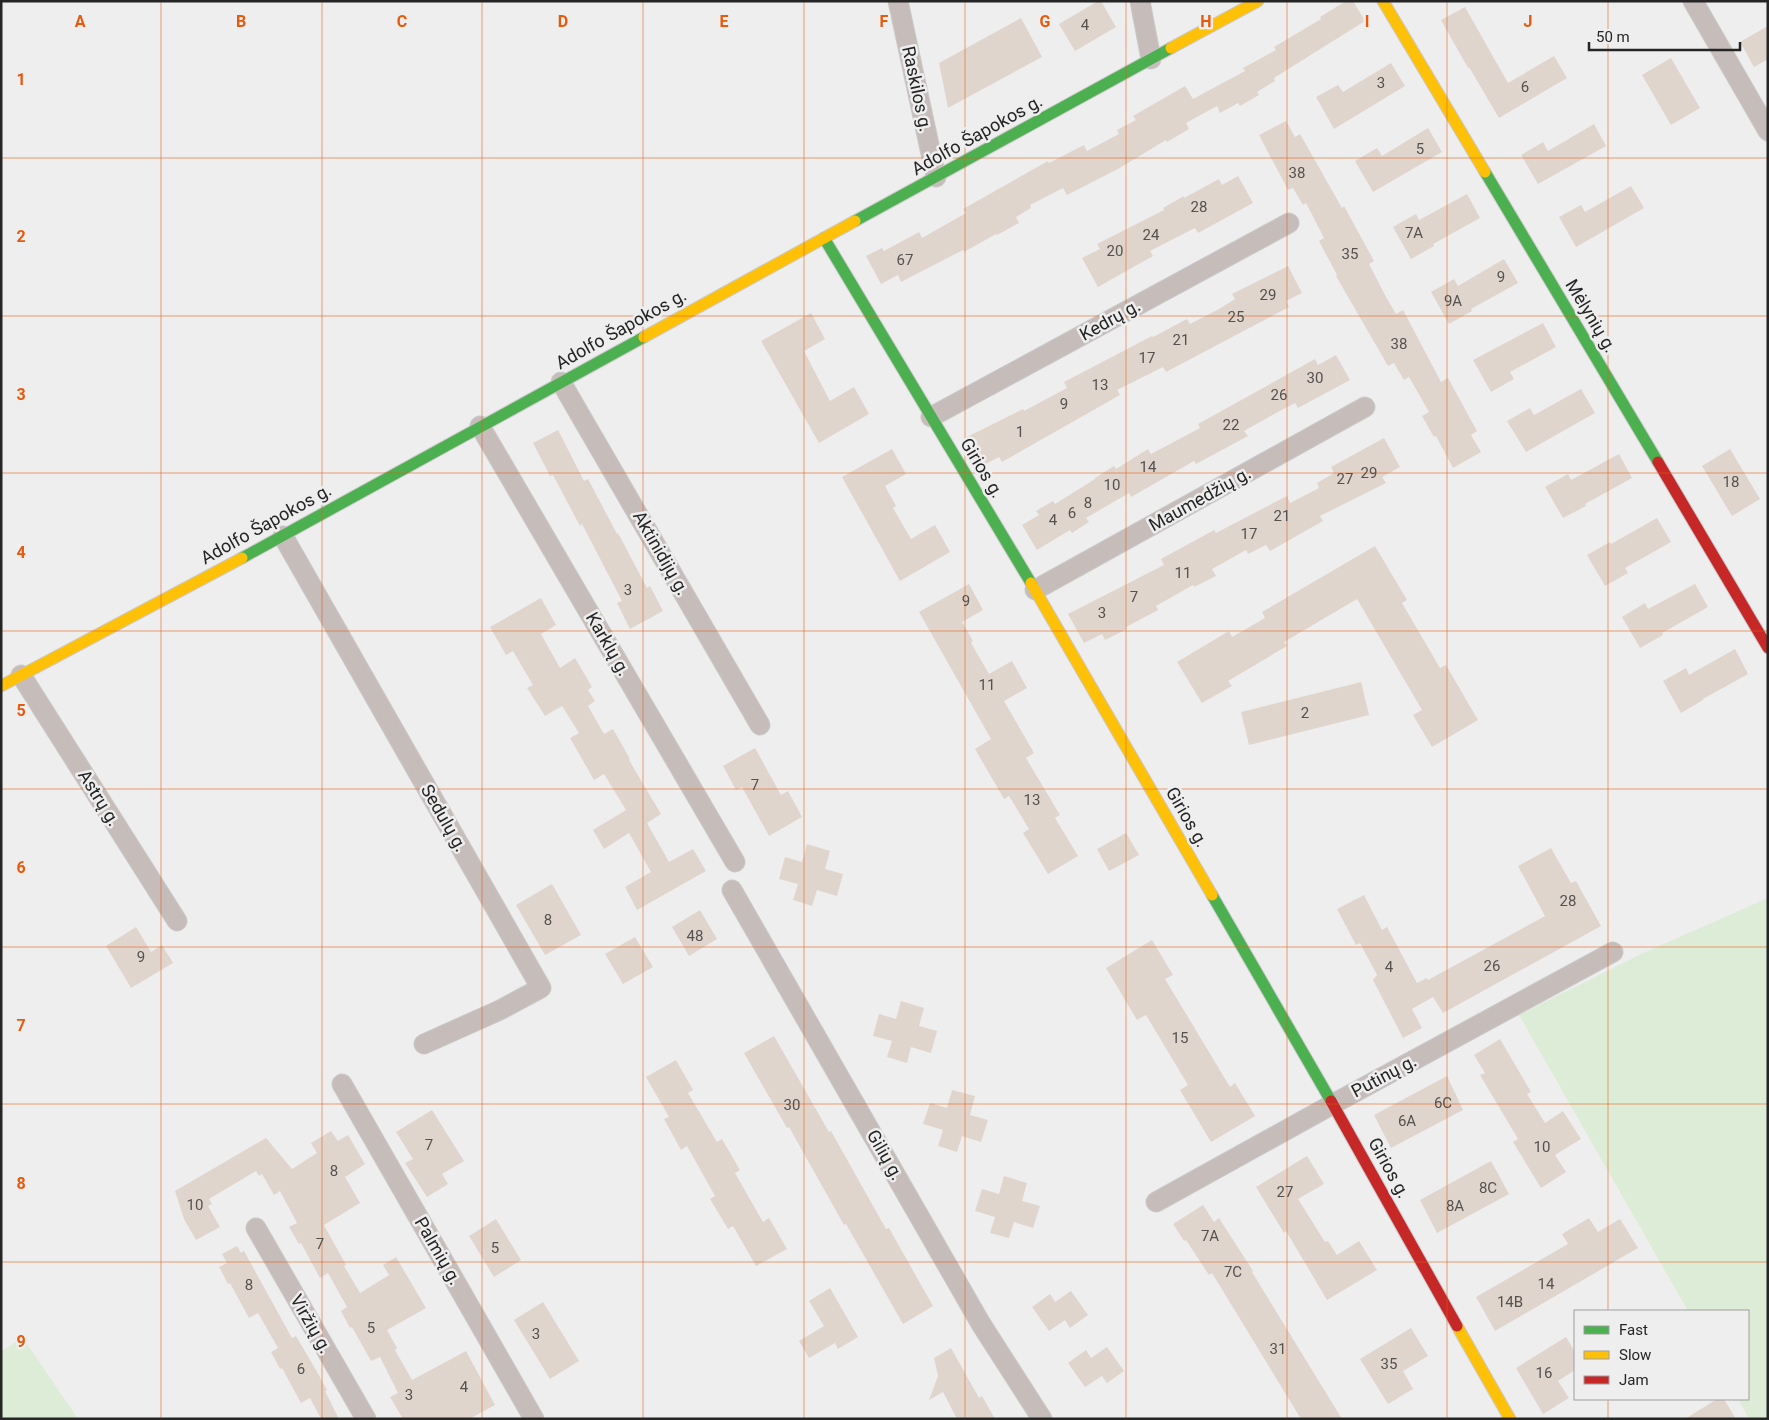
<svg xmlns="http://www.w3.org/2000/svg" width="1769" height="1420" font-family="Roboto,sans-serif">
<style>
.green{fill:#dcecd6}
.building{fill:#e0d5cc}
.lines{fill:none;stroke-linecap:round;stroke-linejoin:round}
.street-casing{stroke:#cacacb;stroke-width:21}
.fast-casing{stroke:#cacacb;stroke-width:13}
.slow-casing{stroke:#cacacb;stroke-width:13}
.jam-casing{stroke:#cacacb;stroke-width:13}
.street{stroke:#c6bcba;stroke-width:19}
.fast{stroke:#4caf50;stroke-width:11}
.slow{stroke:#ffc107;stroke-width:11}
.jam{stroke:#c62828;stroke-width:11}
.grid{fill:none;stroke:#e8590c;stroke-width:1;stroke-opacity:0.55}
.labels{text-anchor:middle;stroke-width:5;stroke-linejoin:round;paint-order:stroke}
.number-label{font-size:15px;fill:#54514f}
.street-label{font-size:18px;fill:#252525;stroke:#eeeeef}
.grid-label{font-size:16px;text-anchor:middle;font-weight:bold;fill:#e8590c;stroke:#eeeeef;stroke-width:5;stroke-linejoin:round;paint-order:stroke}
</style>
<rect width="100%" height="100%" fill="#eeeeef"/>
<g class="green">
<path d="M1768,898V1419H1749L1738,1399H1748V1311H1688L1519,1015L1641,954Z"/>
<path d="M23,1338L78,1419H1V1351Z"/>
</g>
<g class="building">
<path d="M1098,1H1101L1116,27L1075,51L1059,24Z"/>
<path d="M1346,1H1353L1365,21L1274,78L1275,81L1257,92L1259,95L1240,106L1238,103L1220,113L1217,106L1186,123L1189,129L1167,142L1166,140L1118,169L1067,195L1063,188L1030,205L1031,208L1016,217L1019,223L997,235L996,234L964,252L963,250L901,282L898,275L881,284L866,256L882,248L884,251L919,232L922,238L966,213L963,209L1048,161L1049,163L1084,145L1087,151L1119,134L1117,130L1136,120L1133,116L1185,86L1193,99L1245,71L1243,68L1276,50L1274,47L1321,19L1320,17Z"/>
<path d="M1465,7L1508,83L1554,56L1567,78L1499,118L1469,67L1468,68L1441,20Z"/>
<path d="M1021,18L1042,57L948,108L939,63Z"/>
<path d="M1768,26V59L1754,67L1740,42Z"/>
<path d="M1671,58L1700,108L1671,125L1642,75Z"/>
<path d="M1391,63L1405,86L1334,129L1316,97L1338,85L1343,92Z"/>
<path d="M1286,121L1295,137L1300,134L1342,208L1344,206L1374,261L1369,264L1386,297L1396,314L1403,310L1441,382L1448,378L1477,431L1471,435L1481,452L1453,468L1436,436L1434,437L1422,416L1429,412L1409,377L1404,380L1394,363L1388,366L1336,276L1337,275L1319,241L1324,238L1306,203L1303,205L1293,188L1288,190L1259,135Z"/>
<path d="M1594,124L1606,146L1538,184L1521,155L1543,142L1548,151Z"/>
<path d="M1428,128L1442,152L1373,192L1355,161L1377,148L1382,156Z"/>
<path d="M1238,176L1253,203L1198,233L1195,228L1150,251L1153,256L1098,287L1082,258L1100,249L1097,244L1164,210L1163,208L1184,196V198L1219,179L1222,185Z"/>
<path d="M1631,186L1644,208L1576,247L1559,217L1581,205L1585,212Z"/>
<path d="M1467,194L1480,218L1433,244L1434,246L1411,259L1393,227L1416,214L1419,220Z"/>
<path d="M1504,259L1518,283L1471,309L1472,311L1449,324L1431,292L1454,279L1458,286Z"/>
<path d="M1288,266L1302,293L1286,301L1289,307L1166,372L1163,367L1117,390L1120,395L1002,462L999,457L982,466L967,437L1023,409L1024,411L1067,388L1064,382L1152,336L1153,337L1187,319L1190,324L1219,309L1235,299L1232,294Z"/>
<path d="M811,313L825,339L804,351L830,401L854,387L869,414L819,443L761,341Z"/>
<path d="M1543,323L1556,347L1510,372L1514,379L1491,392L1473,360Z"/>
<path d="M1336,355L1350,380L1298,408L1295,403L1276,413L1244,431L1248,436L1196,464L1194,461L1131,497L1129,493L1086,518L1089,522L1072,533L1070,530L1037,550L1022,525L1039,515L1036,511L1053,501L1055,504L1095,479V478L1114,466L1116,469L1148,449L1151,454L1200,428L1198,424L1315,359L1318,365Z"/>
<path d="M1581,389L1595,413L1526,452L1507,421L1530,408L1534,415Z"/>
<path d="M558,430L584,481L588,479L617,534L618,533L647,588L650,586L663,611L630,629L617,603L622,601L582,524L580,526L553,475L550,476L533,443Z"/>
<path d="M1384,438L1400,467L1382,477L1386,483L1320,516L1323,521L1270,551L1266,545L1248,554L1246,550L1212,569L1216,576L1194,587L1193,585L1156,606L1158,610L1126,627L1127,629L1105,640L1102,634L1084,643L1068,614L1164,565L1161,559L1214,530L1216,533L1287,496L1290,503L1319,488L1317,483L1334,473L1331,467Z"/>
<path d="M892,449L906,474L885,486L896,506L893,508L911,539L935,525L950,552L900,581L842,477Z"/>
<path d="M1730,449L1760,499L1732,516L1702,466Z"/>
<path d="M1619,454L1632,478L1585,504L1586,506L1563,518L1545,487L1568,474L1571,480Z"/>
<path d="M1657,518L1671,542L1625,568L1628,573L1605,586L1587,555L1610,542L1611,544Z"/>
<path d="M1375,546L1407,600L1402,603L1440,668L1446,665L1478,720L1432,747L1413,715L1422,710L1357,599L1284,642L1287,646L1228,681L1232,686L1202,703L1177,662L1229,631L1232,637L1265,618L1262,612Z"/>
<path d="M969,584L983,610L962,622L973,641L971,643L989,674L1012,661L1027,688L1004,701L1034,753L1026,758L1060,815L1055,818L1078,856L1048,874L1023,833L1029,829L1009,796L1004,799L975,749L991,739L919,612Z"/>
<path d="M1695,584L1708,607L1662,633L1663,635L1640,648L1622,617L1645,603L1648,609Z"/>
<path d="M541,598L556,625L541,634L560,668L575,658L592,687L588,690L595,701L588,706L604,734L613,729L630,759L629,760L661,814L647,823L669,862L693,849L706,871L637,910L625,887L651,872L629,833L604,849L593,830L626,810L604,774L594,780L570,738L579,733L562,706L545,716L527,688L533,685L513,651L506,655L490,627Z"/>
<path d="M1735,649L1748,674L1703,699V700L1681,713L1663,681L1686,668L1689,675Z"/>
<path d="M1361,682L1369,715L1249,745L1241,712Z"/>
<path d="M755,748L781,795L788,791L802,817L769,836L742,787L736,790L723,766Z"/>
<path d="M1126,833L1139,855L1109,871L1097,849Z"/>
<path d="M807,844L830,851L825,869L843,874L837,896L817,890L812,906L793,900L798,884L779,879L785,857L802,862Z"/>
<path d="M1551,848L1571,883L1576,881L1601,926L1443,1013L1433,997L1412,1009L1422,1028L1403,1038L1373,980L1377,975L1360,943L1356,945L1337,909L1364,895L1382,930L1387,927L1417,983L1427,978L1428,980L1545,916L1518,866Z"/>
<path d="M552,884L581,935L545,955L516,905Z"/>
<path d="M700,910L717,939L689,956L672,927Z"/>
<path d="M136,927L151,952L162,945L173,963L131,988L106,946Z"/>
<path d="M635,937L653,967L623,984L605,954Z"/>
<path d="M1152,940L1173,975L1165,979L1230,1087L1235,1083L1255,1116L1211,1142L1180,1090L1188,1085L1146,1015L1137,1020L1106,968Z"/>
<path d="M901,1001L924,1008L919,1026L937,1031L931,1053L911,1047L907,1063L887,1057L892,1041L873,1036L879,1014L896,1019Z"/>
<path d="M774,1036L829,1132L831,1131L886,1229L889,1228L933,1306L903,1324L846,1224L844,1225L789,1127L787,1128L744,1053Z"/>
<path d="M1500,1039L1531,1092L1527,1094L1545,1123L1563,1111L1581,1139L1555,1155L1566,1172L1541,1188L1513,1142L1518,1139L1480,1075L1485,1073L1474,1055Z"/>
<path d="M676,1060L693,1090L688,1093L717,1142L722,1139L740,1170L735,1173L763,1222L769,1218L787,1249L756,1266L733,1226L728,1229L710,1199L715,1196L687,1146L681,1150L664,1119L669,1117L646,1077Z"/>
<path d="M1447,1076L1463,1110L1391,1148L1374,1115Z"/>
<path d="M952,1090L975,1096L970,1115L988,1120L981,1142L962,1136L957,1152L938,1146L943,1130L923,1124L930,1103L947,1108Z"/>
<path d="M432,1110L464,1161L442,1174L448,1184L427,1197L405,1163L413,1159L396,1132Z"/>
<path d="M331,1131L338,1141L348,1135L365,1164L345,1177L360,1203L324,1225L346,1265L344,1266L360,1293L389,1275L383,1265L396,1257L426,1308L387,1330L397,1348L395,1350L412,1380L466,1351L495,1405L469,1419H403L390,1397L398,1393L380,1357L371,1361L352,1327L350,1328L341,1311L347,1307L328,1273L320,1278L301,1243L299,1244L289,1227L297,1223L280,1191L274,1195L262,1174L259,1176L256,1171L209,1199L212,1204L208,1206L220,1227L196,1240L184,1219L175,1191L266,1138L292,1169L317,1153L311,1143Z"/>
<path d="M1307,1156L1324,1184L1298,1199L1325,1242L1328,1241L1337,1255L1359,1241L1377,1270L1327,1300L1286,1231L1284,1233L1256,1187Z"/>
<path d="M1491,1161L1509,1194L1437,1233L1420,1200Z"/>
<path d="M1004,1176L1027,1183L1022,1201L1040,1206L1033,1228L1014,1222L1009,1238L990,1233L995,1217L975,1211L982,1189L999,1194Z"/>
<path d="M1203,1205L1214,1222L1219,1218L1253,1271L1252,1272L1342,1419H1301L1212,1273L1209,1275L1186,1240L1184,1241L1173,1224Z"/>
<path d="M1589,1218L1598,1232L1620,1219L1638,1248L1495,1331L1476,1297L1568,1244L1562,1234Z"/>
<path d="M496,1219L521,1260L494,1277L469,1236Z"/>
<path d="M237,1246L241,1253L244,1251L292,1338L296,1336L316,1370L327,1390L325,1391L339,1419H321L310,1398L301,1403L282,1368L280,1369L271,1352L278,1348L258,1313L249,1318L230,1283L228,1284L219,1267L227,1263L222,1254Z"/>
<path d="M830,1288L858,1337L838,1349L835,1343L809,1358L799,1341L824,1326L809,1301Z"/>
<path d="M1071,1291L1088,1315L1070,1328L1065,1320L1049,1331L1032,1307L1050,1294L1055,1302Z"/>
<path d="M543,1302L579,1361L550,1379L514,1320Z"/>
<path d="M1411,1328L1428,1356L1403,1371L1413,1389L1388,1404L1360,1359Z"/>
<path d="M1566,1337L1575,1352V1370L1558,1381L1569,1398L1543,1414L1516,1368Z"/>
<path d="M1107,1347L1124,1371L1107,1383L1102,1376L1085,1387L1068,1363L1086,1350L1091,1358Z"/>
<path d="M951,1348L979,1398L982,1396L995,1419H957L943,1392L929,1400L938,1376L934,1358Z"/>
<path d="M1717,1399H1724L1736,1419H1685Z"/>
</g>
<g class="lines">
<defs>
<g id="street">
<path d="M898,1L936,177"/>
<path d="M1140,1L1151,59"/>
<path d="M1693,1L1768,131"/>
<path d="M561,382L760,725"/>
<path d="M931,417L1289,223"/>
<path d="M480,426L735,862"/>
<path d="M283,536L541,988L500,1010L424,1044"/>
<path d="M1035,590L1365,407"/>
<path d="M21,675L177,921"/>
<path d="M732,890L981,1324L1042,1419"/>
<path d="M342,1084L534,1419"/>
<path d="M1156,1202L1333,1104L1613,952"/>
<path d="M256,1228L366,1419"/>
</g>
<g id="fast">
<path d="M1485,172L1658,462"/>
<path d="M855,221L1171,48"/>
<path d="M824,238L1031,583"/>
<path d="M242,558L644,337"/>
<path d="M1212,895L1331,1101"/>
</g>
<g id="slow">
<path d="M1383,1L1485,172"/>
<path d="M1171,48L1258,1"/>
<path d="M644,337L855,221"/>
<path d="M1031,583L1212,895"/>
<path d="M1,686L242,558"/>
<path d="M1457,1326L1510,1419"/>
</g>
<g id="jam">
<path d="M1658,462L1768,648"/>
<path d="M1331,1101L1457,1326"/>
</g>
</defs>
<use href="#street" class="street-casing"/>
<use href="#fast" class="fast-casing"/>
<use href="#slow" class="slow-casing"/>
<use href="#jam" class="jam-casing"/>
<use href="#street" class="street"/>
<use href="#fast" class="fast"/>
<use href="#slow" class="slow"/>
<use href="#jam" class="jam"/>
</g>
<path class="grid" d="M161,1V1419M322,1V1419M482,1V1419M643,1V1419M804,1V1419M965,1V1419M1126,1V1419M1287,1V1419M1447,1V1419M1608,1V1311M1,158H1768M1,316H1768M1,473H1768M1,631H1768M1,789H1768M1,947H1768M1,1104H1768M1,1262H1768M1608,1399V1419"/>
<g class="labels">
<g class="number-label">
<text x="1085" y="30">4</text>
<text x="1381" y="88">3</text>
<text x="1525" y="92">6</text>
<text x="1420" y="154">5</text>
<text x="1297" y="178">38</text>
<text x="1199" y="212">28</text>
<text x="1414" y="238">7A</text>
<text x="1151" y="240">24</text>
<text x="1115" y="256">20</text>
<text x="1350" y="259">35</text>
<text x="905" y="265">67</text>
<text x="1501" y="282">9</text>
<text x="1268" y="300">29</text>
<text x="1453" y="306">9A</text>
<text x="1236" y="322">25</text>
<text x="1181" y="345">21</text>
<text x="1399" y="349">38</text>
<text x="1147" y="363">17</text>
<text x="1315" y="383">30</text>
<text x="1100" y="390">13</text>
<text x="1279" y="400">26</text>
<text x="1064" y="409">9</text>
<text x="1231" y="430">22</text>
<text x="1020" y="437">1</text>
<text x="1148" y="472">14</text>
<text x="1369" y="478">29</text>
<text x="1345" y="484">27</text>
<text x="1731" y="487">18</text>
<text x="1112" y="490">10</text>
<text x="1088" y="508">8</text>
<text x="1072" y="518">6</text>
<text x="1282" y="521">21</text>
<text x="1053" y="525">4</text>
<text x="1249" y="539">17</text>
<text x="1183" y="578">11</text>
<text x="628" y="595">3</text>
<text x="1134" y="602">7</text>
<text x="966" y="606">9</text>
<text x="1102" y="618">3</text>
<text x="987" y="690">11</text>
<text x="1305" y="718">2</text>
<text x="755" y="790">7</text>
<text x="1032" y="805">13</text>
<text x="1568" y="906">28</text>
<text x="548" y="925">8</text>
<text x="695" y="941">48</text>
<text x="141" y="962">9</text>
<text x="1492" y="971">26</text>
<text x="1389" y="972">4</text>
<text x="1180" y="1043">15</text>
<text x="1443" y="1108">6C</text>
<text x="792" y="1110">30</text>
<text x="1407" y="1126">6A</text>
<text x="429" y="1150">7</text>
<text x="1542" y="1152">10</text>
<text x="334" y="1176">8</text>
<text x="1488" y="1193">8C</text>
<text x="1285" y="1197">27</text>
<text x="195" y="1210">10</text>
<text x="1455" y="1211">8A</text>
<text x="1210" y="1241">7A</text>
<text x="320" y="1249">7</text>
<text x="495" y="1253">5</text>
<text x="1233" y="1277">7C</text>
<text x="1546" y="1289">14</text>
<text x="249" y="1290">8</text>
<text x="1510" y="1307">14B</text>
<text x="371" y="1333">5</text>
<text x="536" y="1339">3</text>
<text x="1278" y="1354">31</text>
<text x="1389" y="1369">35</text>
<text x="301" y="1374">6</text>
<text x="1544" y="1378">16</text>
<text x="464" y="1392">4</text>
<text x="409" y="1400">3</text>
</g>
<g class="street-label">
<text transform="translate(917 89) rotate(78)" y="6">Raskilos g.</text>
<text transform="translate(977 135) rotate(-29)" y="6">Adolfo Šapokos g.</text>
<text transform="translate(1591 316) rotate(59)" y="6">Mėlynių g.</text>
<text transform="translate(1110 320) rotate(-29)" y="6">Kedrų g.</text>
<text transform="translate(621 329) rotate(-29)" y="6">Adolfo Šapokos g.</text>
<text transform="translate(982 468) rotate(59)" y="6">Girios g.</text>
<text transform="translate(1200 499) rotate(-29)" y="6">Maumedžių g.</text>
<text transform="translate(266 524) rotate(-29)" y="6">Adolfo Šapokos g.</text>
<text transform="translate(661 553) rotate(60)" y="6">Aktinidijų g.</text>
<text transform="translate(608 644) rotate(60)" y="6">Karklų g.</text>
<text transform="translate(99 798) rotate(58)" y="6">Astrų g.</text>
<text transform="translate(1187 817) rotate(60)" y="6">Girios g.</text>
<text transform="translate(444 818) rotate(60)" y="6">Sedulų g.</text>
<text transform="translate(1384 1076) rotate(-28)" y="6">Putinų g.</text>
<text transform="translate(885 1155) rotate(60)" y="6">Gilių g.</text>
<text transform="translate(1389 1168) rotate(61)" y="6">Girios g.</text>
<text transform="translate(438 1251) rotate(60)" y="6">Palmių g.</text>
<text transform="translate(311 1324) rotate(60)" y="6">Viržių g.</text>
</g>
</g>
<g class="grid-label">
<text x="80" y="27">A</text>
<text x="241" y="27">B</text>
<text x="402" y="27">C</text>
<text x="563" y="27">D</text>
<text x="724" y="27">E</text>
<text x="884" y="27">F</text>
<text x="1045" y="27">G</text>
<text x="1206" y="27">H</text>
<text x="1367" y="27">I</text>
<text x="1528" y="27">J</text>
<text x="21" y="85">1</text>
<text x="21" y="242">2</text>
<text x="21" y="400">3</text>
<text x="21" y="558">4</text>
<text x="21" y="716">5</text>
<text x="21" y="873">6</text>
<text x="21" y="1031">7</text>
<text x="21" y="1189">8</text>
<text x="21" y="1347">9</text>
</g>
<rect width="1769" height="1420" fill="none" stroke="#252525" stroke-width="5"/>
<rect x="1574" y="1310" width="175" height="90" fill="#eeeeef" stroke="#9e9e9e"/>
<rect x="1584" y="1326" width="25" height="8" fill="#4caf50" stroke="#9e9e9e"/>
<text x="1619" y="1335" font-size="15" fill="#252525">Fast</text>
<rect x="1584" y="1351" width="25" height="8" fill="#ffc107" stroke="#9e9e9e"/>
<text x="1619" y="1360" font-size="15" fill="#252525">Slow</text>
<rect x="1584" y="1376" width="25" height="8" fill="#c62828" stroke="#9e9e9e"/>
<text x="1619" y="1385" font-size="15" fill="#252525">Jam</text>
<path d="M1589 42v8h151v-8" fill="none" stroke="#252525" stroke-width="2.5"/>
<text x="1596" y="42" font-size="15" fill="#252525" stroke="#eeeeef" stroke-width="4" paint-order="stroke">50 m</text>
</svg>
